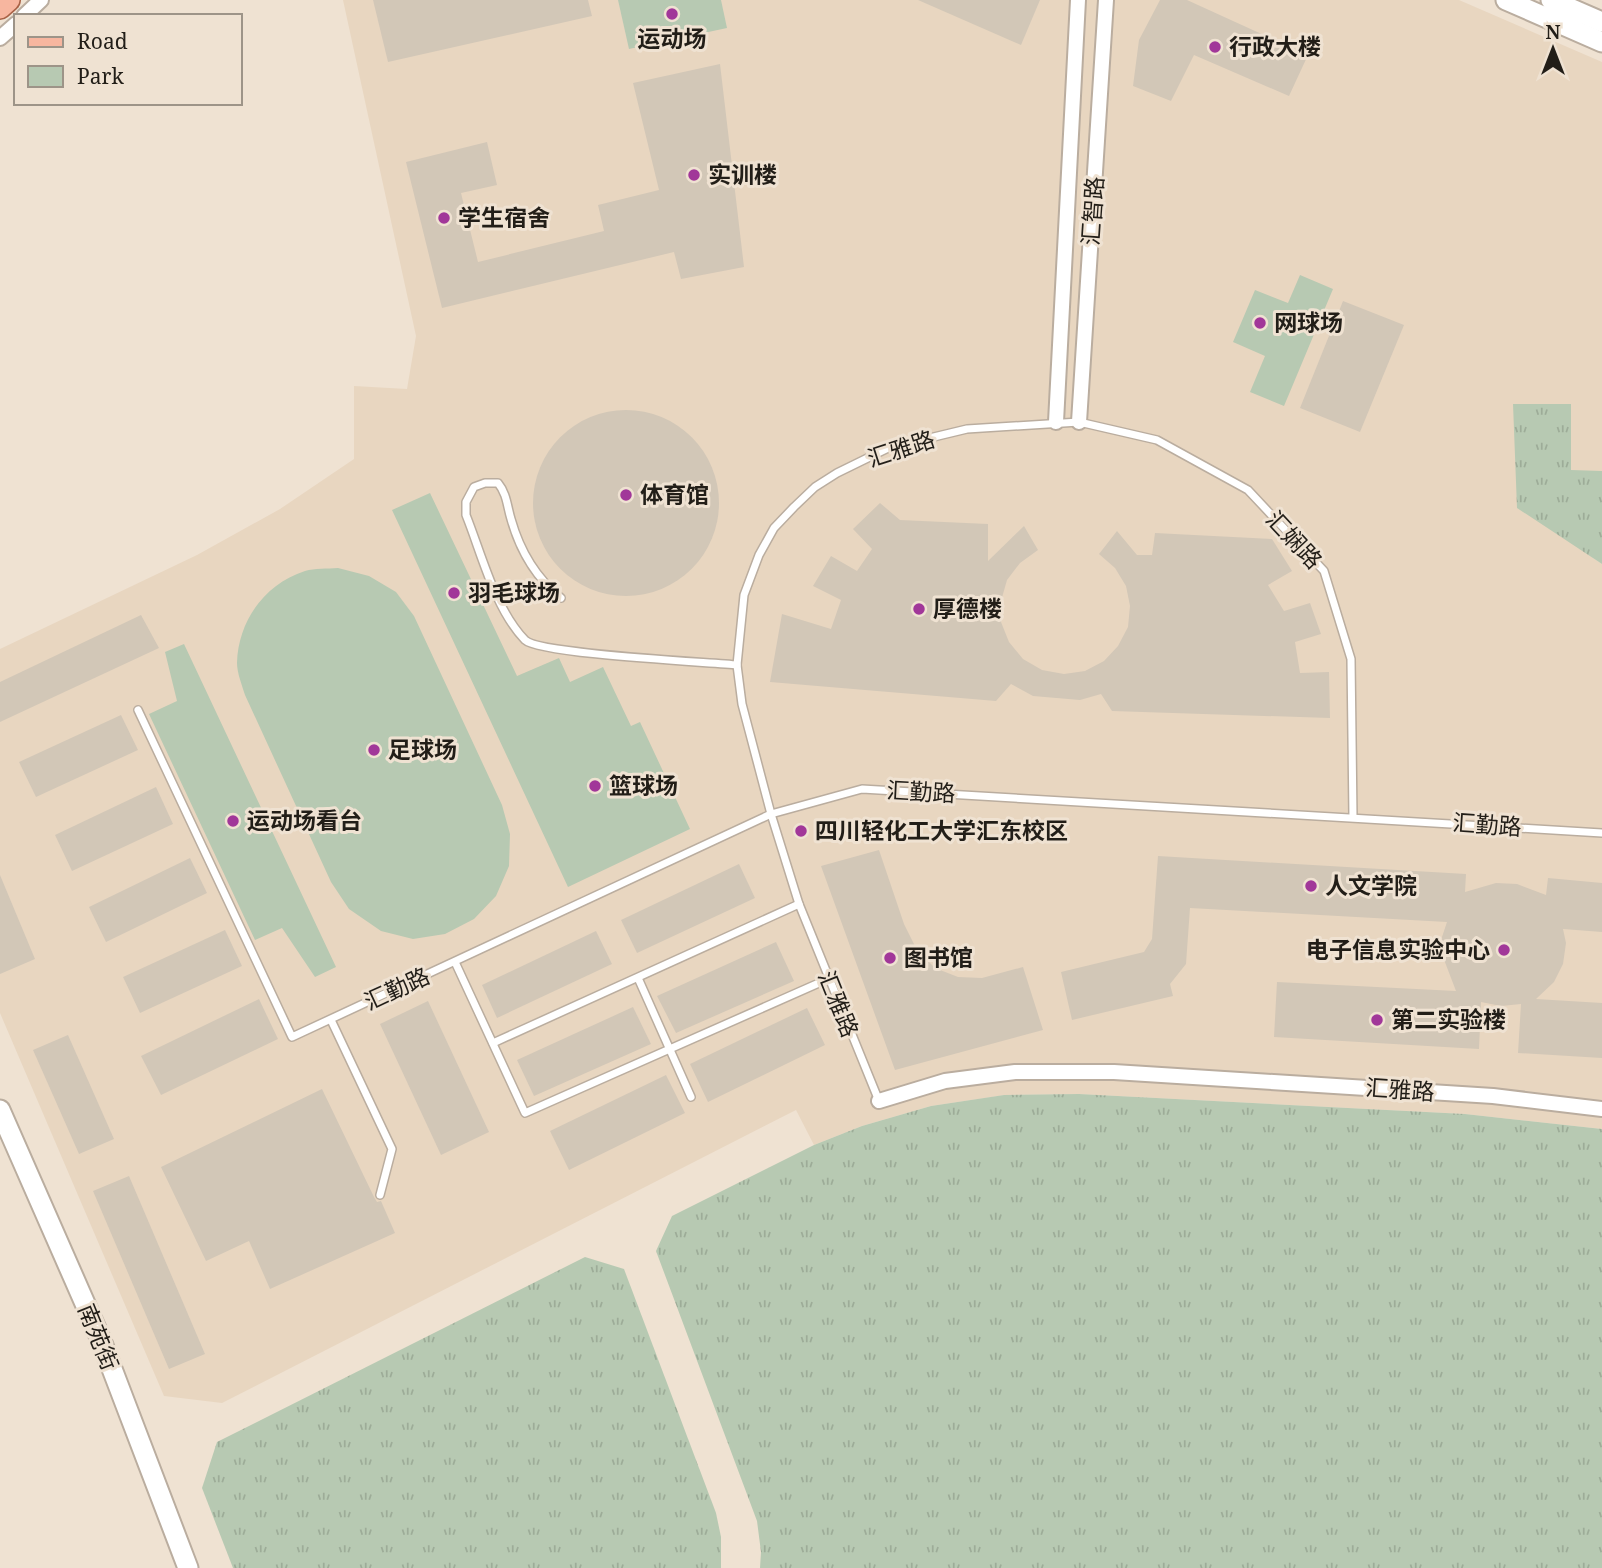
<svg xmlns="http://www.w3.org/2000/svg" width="1602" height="1568" font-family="'Noto Serif','Noto Sans SC',serif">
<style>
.built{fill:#e8d6c0}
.grass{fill:url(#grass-tufts)}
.park{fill:#b7c9b2}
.building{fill:#d2c7b7}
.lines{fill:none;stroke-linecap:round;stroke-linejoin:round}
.lane-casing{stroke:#baad9f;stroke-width:10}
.street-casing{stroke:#baad9f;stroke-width:18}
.secondary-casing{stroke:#baad9f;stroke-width:23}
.primary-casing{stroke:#a96246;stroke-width:24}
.lane{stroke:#fff;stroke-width:7}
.street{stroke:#fff;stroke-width:14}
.secondary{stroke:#fff;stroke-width:19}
.primary{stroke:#f7b69f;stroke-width:21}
.poi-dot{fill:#a13799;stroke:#efe2d2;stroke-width:2.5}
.labels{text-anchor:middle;stroke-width:6;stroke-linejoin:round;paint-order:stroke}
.poi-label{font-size:23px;font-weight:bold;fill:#221e18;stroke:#efe2d2;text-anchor:start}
.street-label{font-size:23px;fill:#221e18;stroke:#efe2d2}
</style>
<defs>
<pattern id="grass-tufts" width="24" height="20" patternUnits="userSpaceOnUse" patternTransform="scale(1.75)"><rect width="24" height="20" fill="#b7c9b2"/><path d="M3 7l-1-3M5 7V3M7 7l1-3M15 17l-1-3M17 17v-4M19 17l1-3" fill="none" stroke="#9dac98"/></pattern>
</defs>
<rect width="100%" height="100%" fill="#efe2d2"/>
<path class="built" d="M343,0H1459L1602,62V471H1571L1514,404L1593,558L1602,564V1129L1465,1114L1079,1094L1005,1095L931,1106L862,1126L814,1145L796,1110L222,1403L164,1396L0,1013V649L197,555L280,509L354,459V386L407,389L416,336Z"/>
<g class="grass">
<path d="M1513,404H1571V470L1602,471V564L1517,508Z"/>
<path d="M1079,1094L1465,1114L1602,1129V1568H760L761,1552L757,1521L656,1251L672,1216L814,1145L862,1126L931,1106L1004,1095Z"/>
<path d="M585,1257L624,1269L716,1513L721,1537V1568H233L202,1488L217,1442Z"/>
</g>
<g class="park">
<path d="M618,0H721L727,28L629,49Z"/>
<path d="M1300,275L1333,289L1284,406L1250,392L1265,356L1233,342L1255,290L1288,303Z"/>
<path d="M430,493L517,676L559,658L570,682L603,667L631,726L640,722L690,829L568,887L392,510Z"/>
<path d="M338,568L369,576L396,592L414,616L502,805L510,834L509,866L496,896L474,919L445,934L413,939L381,931L349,909L331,882L245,695C242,685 237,673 237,663C238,622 264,584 305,571C315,568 327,569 338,568Z"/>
<path d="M184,644L336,967L315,977L282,928L255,940L149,714L177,701L165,652Z"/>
</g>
<g class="building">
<path d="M373,0H588L592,16L388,62Z"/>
<path d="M918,0H1040L1021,45Z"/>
<path d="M1160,0H1187L1308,55L1289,96L1194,55L1171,101L1133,86L1139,40Z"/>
<path d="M720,64L744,267L681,279L674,252L442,308L406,162L487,142L497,185L461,193L478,262L604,231L598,205L659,190L633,83Z"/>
<path d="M1343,301L1404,325L1360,432L1300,408Z"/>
<circle cx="626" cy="503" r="93"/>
<path d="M880,503L900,520L988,524V561L1024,526L1038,550L1020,563L1007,580L1001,601V622L1009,642L1023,659L1042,670L1064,674L1085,671L1104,661L1118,646L1128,627L1130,606L1126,586L1115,568L1099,554L1117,531L1137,555H1152L1155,533L1272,539L1292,571L1268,585L1284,611L1310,603L1321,634L1295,642L1300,673L1329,672L1330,718L1112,711L1101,694L1080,700L1033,696L1011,684L996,701L770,682L782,614L831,629L841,600L813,586L831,556L857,571L872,549L853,529Z"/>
<path d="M141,615L159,648L0,722V682Z"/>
<path d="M121,715L138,750L36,797L19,762Z"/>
<path d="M156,787L173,824L72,871L55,835Z"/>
<path d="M879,850L904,924L917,950L935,968L958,977L982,978L1023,967L1043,1030L895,1070L821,866Z"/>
<path d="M1158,856L1466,874L1465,892L1496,883L1517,884L1546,895L1548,878L1602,883V932L1563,929L1566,943L1563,964L1554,982L1536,999L1602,1003V1058L1518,1053L1521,1004L1501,1006L1481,1002L1479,1049L1274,1037L1277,982L1456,991L1443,957L1442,937L1447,922L1190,908L1186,964L1170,984L1173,996L1072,1020L1061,972L1144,952L1152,939Z"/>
<path d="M190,858L207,893L106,942L89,907Z"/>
<path d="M739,864L755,898L637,953L621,920Z"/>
<path d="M0,875L35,959L0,974Z"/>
<path d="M225,930L242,966L140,1013L123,977Z"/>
<path d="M596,931L612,964L497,1018L482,985Z"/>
<path d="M776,942L794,981L676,1033L657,996Z"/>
<path d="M259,999L278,1039L161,1095L141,1056Z"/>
<path d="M428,1001L489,1132L441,1155L380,1024Z"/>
<path d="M633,1007L651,1044L534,1096L517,1060Z"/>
<path d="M807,1008L825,1045L708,1102L690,1064Z"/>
<path d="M68,1035L114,1139L79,1154L33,1050Z"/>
<path d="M666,1075L685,1113L569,1170L550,1131Z"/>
<path d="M322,1089L374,1197L377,1202L381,1201L395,1233L270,1289L249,1241L206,1261L161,1167Z"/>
<path d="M129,1176L205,1354L169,1369L93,1191Z"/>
</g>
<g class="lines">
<defs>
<g id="lane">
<path d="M561,598C535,577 520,551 511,519C507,506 507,494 498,483H485L474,487L466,502V515C482,555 495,609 525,640C539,654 706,662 737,665"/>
<path d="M138,710L292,1037L771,814L862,789L1602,833"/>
<path d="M455,962L525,1113L828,979"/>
<path d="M638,978L691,1097"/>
<path d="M331,1020L392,1149L380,1195"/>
<path d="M493,1043L799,904"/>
<path d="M879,1101L799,904L771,814L742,704L737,665L744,595L759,555L774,528L794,507L815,487L837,473L888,448L967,429L1079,422L1157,440L1248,490L1324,571L1351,659L1353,817"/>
</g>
<g id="street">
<path d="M24,16L41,0"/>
<path d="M0,38L16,24"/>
<path d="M1056,422L1078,0"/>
<path d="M1079,422L1106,0"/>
<path d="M879,1101L945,1081L1015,1072H1114L1493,1096L1602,1109"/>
</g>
<g id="secondary">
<path d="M1506,0L1602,42"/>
<path d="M1551,0L1602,22"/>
<path d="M0,1110L101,1340L188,1568"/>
</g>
<path id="primary" d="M0,8L9,0"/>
</defs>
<use href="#lane" class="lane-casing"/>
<use href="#street" class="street-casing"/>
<use href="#secondary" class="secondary-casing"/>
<use href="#primary" class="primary-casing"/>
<use href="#lane" class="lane"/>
<use href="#street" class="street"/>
<use href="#secondary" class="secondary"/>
<use href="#primary" class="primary"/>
</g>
<g class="poi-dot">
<circle cx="672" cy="14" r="7"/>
<circle cx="1215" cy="47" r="7"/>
<circle cx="694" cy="175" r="7"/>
<circle cx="444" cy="218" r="7"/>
<circle cx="1260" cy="323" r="7"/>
<circle cx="626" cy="495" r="7"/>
<circle cx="454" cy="593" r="7"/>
<circle cx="919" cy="609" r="7"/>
<circle cx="374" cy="750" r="7"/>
<circle cx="595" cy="786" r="7"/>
<circle cx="233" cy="821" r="7"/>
<circle cx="801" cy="831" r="7"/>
<circle cx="1311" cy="886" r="7"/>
<circle cx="1504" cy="950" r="7"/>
<circle cx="890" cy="958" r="7"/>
<circle cx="1377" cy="1020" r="7"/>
</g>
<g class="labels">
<g class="poi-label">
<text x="672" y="47" text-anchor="middle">运动场</text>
<text x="1229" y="55">行政大楼</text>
<text x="708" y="183">实训楼</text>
<text x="458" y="226">学生宿舍</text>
<text x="1274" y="331">网球场</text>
<text x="640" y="503">体育馆</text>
<text x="468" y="601">羽毛球场</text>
<text x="933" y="617">厚德楼</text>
<text x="388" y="758">足球场</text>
<text x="609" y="794">篮球场</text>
<text x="247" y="829">运动场看台</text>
<text x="815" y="839">四川轻化工大学汇东校区</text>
<text x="1325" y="894">人文学院</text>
<text x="1490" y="958" text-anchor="end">电子信息实验中心</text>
<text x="904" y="966">图书馆</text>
<text x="1391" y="1028">第二实验楼</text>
</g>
<g class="street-label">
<text transform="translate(1093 211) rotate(-86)" y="8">汇智路</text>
<text transform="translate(901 449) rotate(-18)" y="8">汇雅路</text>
<text transform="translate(1294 540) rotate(47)" y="8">汇娴路</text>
<text transform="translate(921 792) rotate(3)" y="8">汇勤路</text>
<text transform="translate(1487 825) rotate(4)" y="8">汇勤路</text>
<text transform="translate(397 989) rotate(-25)" y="8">汇勤路</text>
<text transform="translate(838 1004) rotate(68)" y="8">汇雅路</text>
<text transform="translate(1400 1090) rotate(4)" y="8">汇雅路</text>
<text transform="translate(98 1337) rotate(68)" y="8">南苑街</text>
</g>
</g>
<rect x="14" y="14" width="228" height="91" fill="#efe2d2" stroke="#9d9488" stroke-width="2"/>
<rect x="28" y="37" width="35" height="10" fill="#f7b69f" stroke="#9d9488" stroke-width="2"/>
<text x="77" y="49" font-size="21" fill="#221e18">Road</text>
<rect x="28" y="66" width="35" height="21" fill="#b7c9b2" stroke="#9d9488" stroke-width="2"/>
<text x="77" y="84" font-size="21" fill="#221e18">Park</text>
<g transform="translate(1553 49)" stroke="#efe2d2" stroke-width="5" paint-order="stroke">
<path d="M0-5L12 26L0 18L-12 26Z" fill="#221e18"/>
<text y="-10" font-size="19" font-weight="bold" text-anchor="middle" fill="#221e18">N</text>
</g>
</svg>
